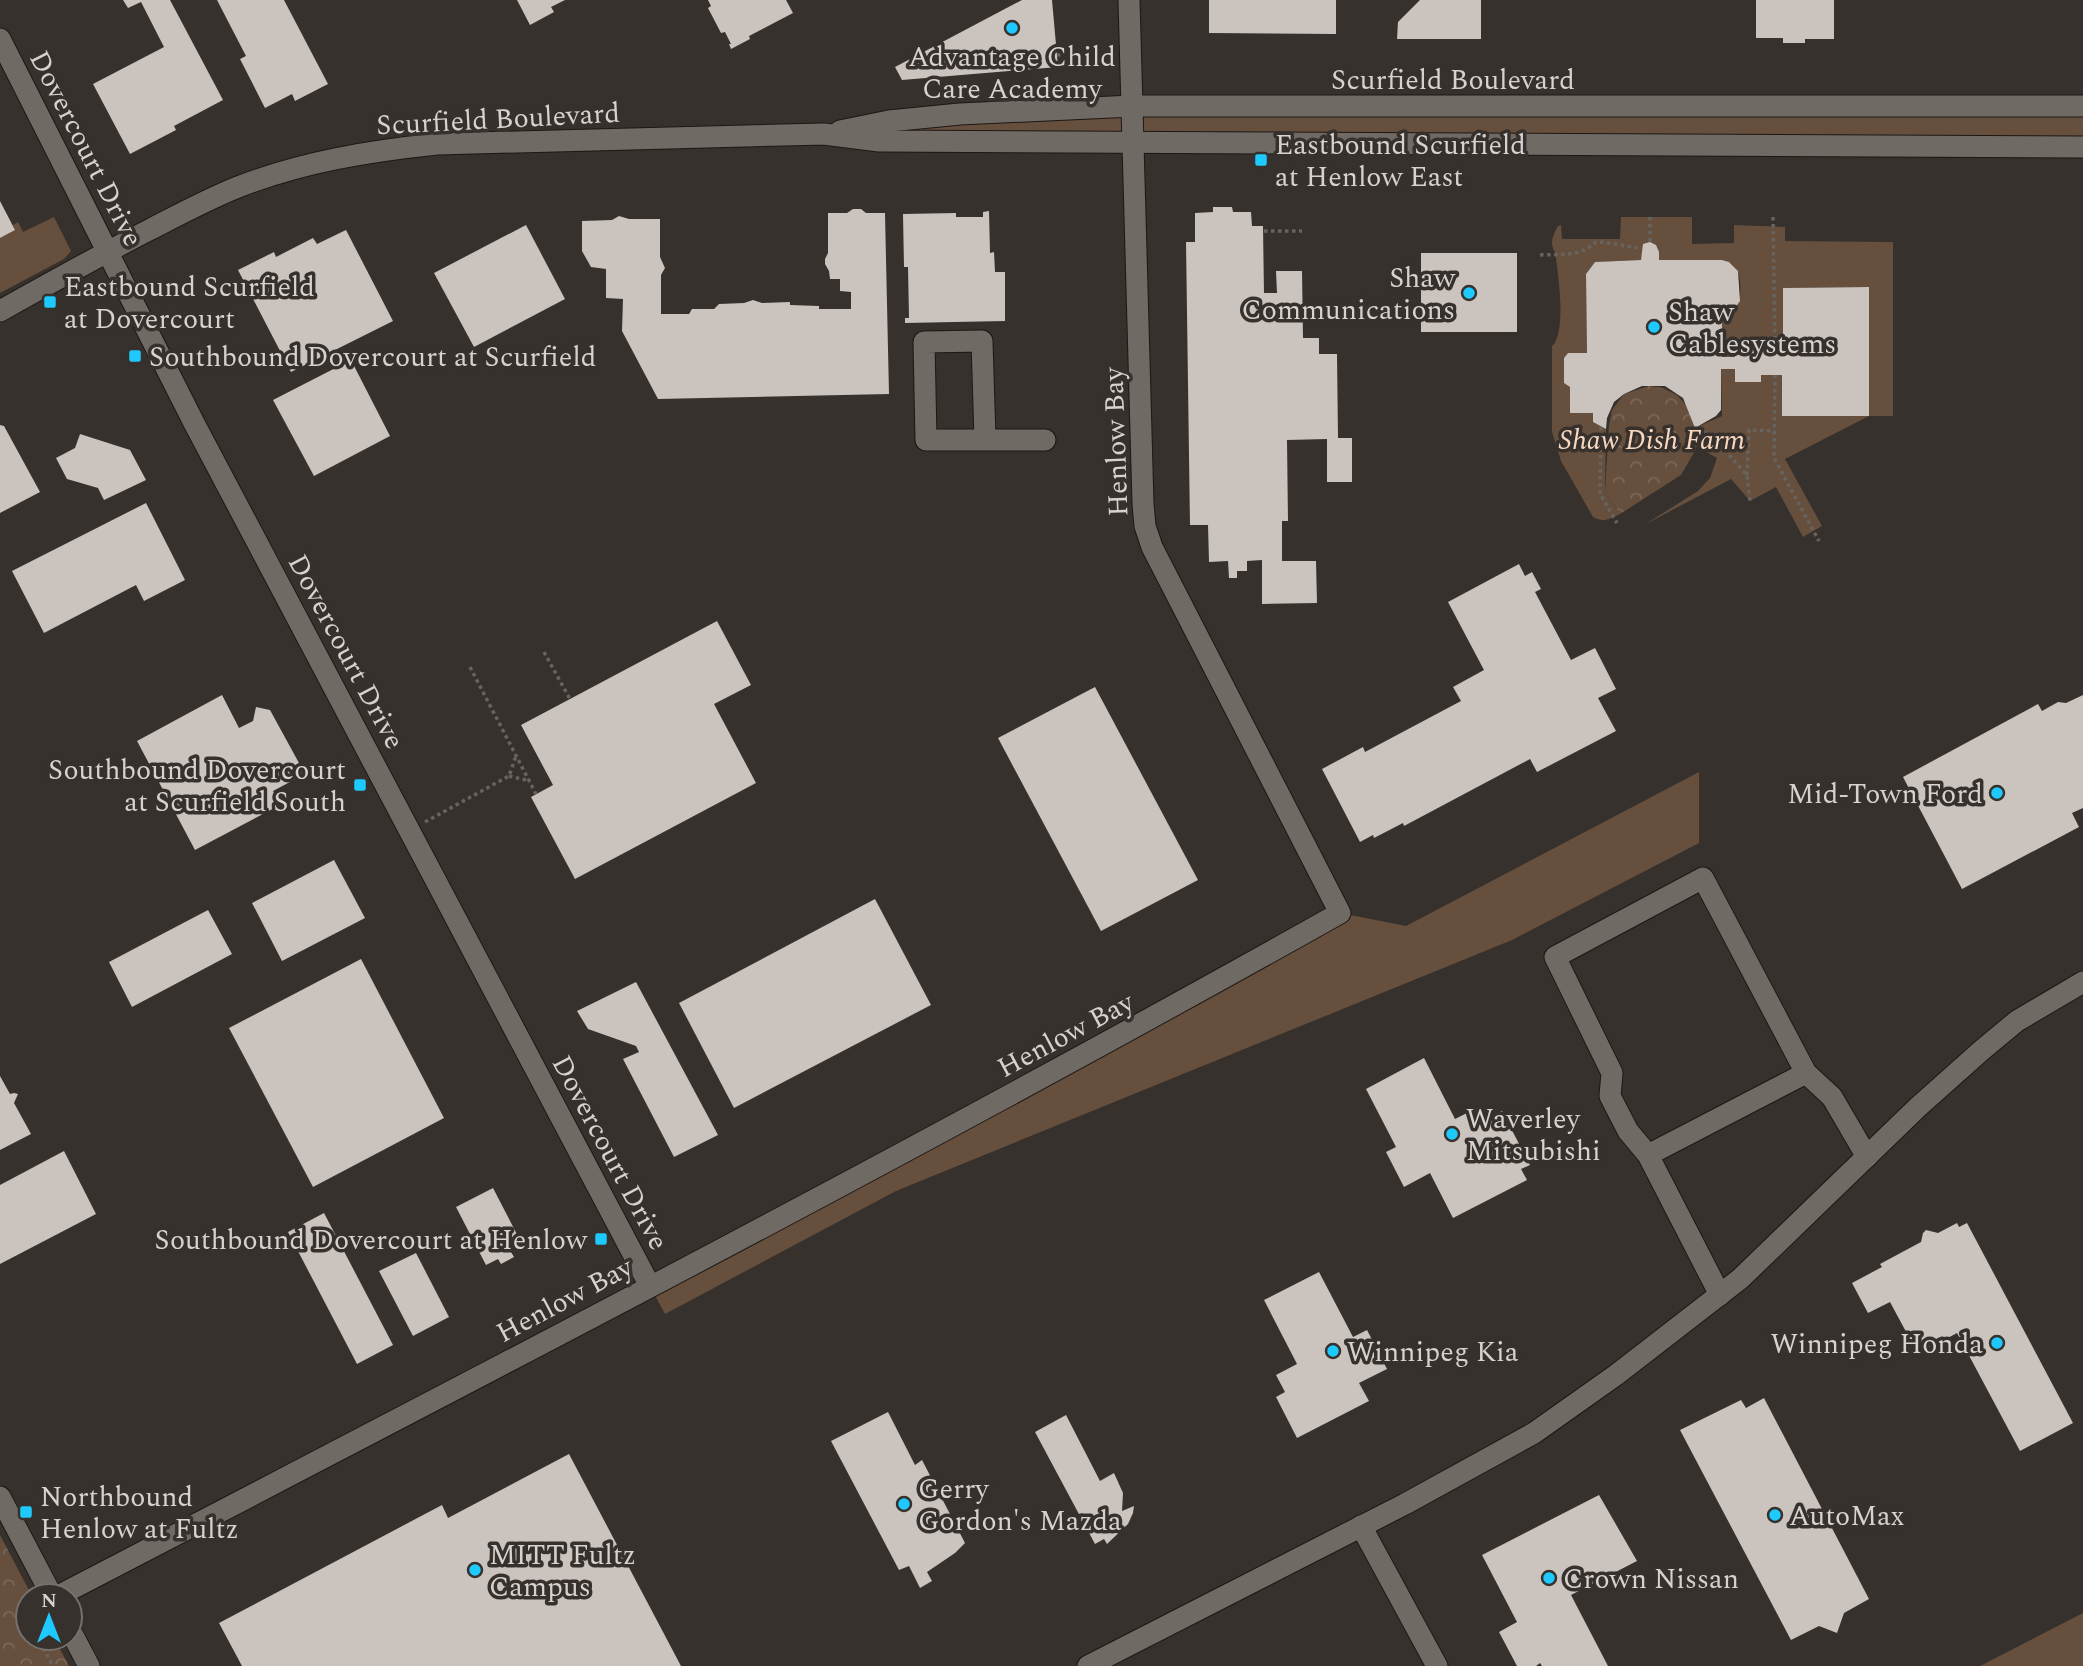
<svg xmlns="http://www.w3.org/2000/svg" width="2083" height="1666" font-family="Spectral,serif">
<style>
.green{fill:#664f3d}
.park{fill:url(#park-crowns)}
.building{fill:#cac3be}
.lines{fill:none;stroke-linecap:round;stroke-linejoin:round}
.minor-casing{stroke:#1d1815;stroke-width:23}
.path{stroke:#67635f;stroke-width:3.5;stroke-dasharray:3.5 3.5;stroke-linecap:butt}
.minor{stroke:#706a65;stroke-width:21}
.poi-dot{fill:#1ec9fd;stroke:#36312d;stroke-width:2.5}
.labels{text-anchor:middle;stroke-width:7;stroke-linejoin:round;paint-order:stroke}
.poi-label{font-size:28px;fill:#d6d2d0;stroke:#36312d;text-anchor:start}
.street-label{font-size:28px;fill:#d6d2d0;stroke:#36312d}
.park-label{font-size:28px;font-style:italic;fill:#f8d8c1;stroke:#36312d}
</style>
<defs>
<pattern id="park-crowns" width="20" height="18" patternUnits="userSpaceOnUse" patternTransform="scale(1.75)"><rect width="20" height="18" fill="#664f3d"/><path d="M2 6a3 3 0 1 1 6 0M12 15a3 3 0 1 1 6 0" fill="none" stroke="#7b6758"/></pattern>
</defs>
<rect width="100%" height="100%" fill="#36312d"/>
<g class="green">
<path d="M2083,106V147L879,141L889,121L960,114Z"/>
<path d="M54,217L71,251L64,259L0,293V238L15,230L13,225L18,222L23,232Z"/>
<path d="M1621,217H1692V244L1734,243V225L1785,227V241L1893,242V416H1869L1785,459L1822,526L1803,537L1776,487L1750,501L1731,479L1644,525L1698,491L1710,478L1717,458L1696,446L1695,428L1722,416L1721,369H1735L1761,382V375H1782L1783,416H1868L1869,287L1783,288V351H1761L1760,343H1736L1735,357H1722V312C1744,312 1742,287 1738,271L1730,263L1722,260H1659L1656,245L1644,244L1641,260L1595,262L1586,274L1587,353H1568L1564,358V382L1570,387L1571,413H1593V422L1606,429L1605,493L1620,514C1609,519 1604,523 1593,517L1561,461L1552,432V346C1567,333 1558,272 1555,252C1549,243 1553,235 1558,226L1561,225L1562,239H1620Z"/>
<path d="M1699,772V843L1512,940L896,1191L665,1314L650,1286L1340,913L1406,926Z"/>
<path d="M2083,1613V1666H1980Z"/>
</g>
<g class="park">
<path d="M1649,386L1663,388L1677,395L1688,407L1695,426L1696,449L1681,475L1620,514L1605,493L1609,425L1612,410L1624,394Z"/>
<path d="M0,1535L32,1596H28V1638H54L69,1666H0Z"/>
</g>
<g class="building">
<path d="M123,0H170L223,100L174,126L176,130L130,154L93,84L164,47L141,2L128,8Z"/>
<path d="M217,0H284L328,84L295,101L292,94L265,108L240,59L246,56Z"/>
<path d="M517,0H565L551,7L554,12L530,25Z"/>
<path d="M708,0H786L793,13L749,36L750,39L731,49L729,44H731L725,32L721,33L708,8L711,6Z"/>
<path d="M1022,0H1052L1058,67L902,80L895,67Z"/>
<path d="M1209,0H1336V34L1209,33Z"/>
<path d="M1420,0H1481V39H1397L1398,22Z"/>
<path d="M1756,0H1834V39H1805V43H1783V38H1756Z"/>
<path d="M0,201L15,230L0,238Z"/>
<path d="M1213,207H1232L1233,212H1251L1252,226H1263L1264,293H1277L1276,271H1302L1303,338H1319V354H1337L1338,438H1352V482H1327V439L1287,440L1288,521H1282V561H1316L1317,603L1262,604V560L1247,561V571H1237V578H1229L1228,561L1209,562L1208,525H1190L1186,242H1195V213L1213,212Z"/>
<path d="M853,209H861L866,213H885L889,394L658,399L622,331L623,299L606,298V269L591,267L582,251V221L612,220L619,216L629,219H660V257L665,268L661,275V314H689L692,309H714L719,304L744,303L753,300L762,303L790,302V305L819,306V309H851V292L840,291V279H830L829,271L825,264V259L828,253V213H847Z"/>
<path d="M989,211L990,253L994,252L995,272H1005V321L905,323V318H909L908,267H904L903,214L956,213V217H983V212Z"/>
<path d="M526,225L565,299L474,347L434,273Z"/>
<path d="M346,230L393,321L291,372L238,270L274,252L276,257L313,238L317,244Z"/>
<path d="M1650,242L1656,245L1659,252V260H1722L1729,262L1738,271L1740,301L1735,308L1730,312H1722V357H1735V343H1761V351H1783V288L1869,287V416H1782V375H1761V382H1735V369H1721V410L1716,416L1695,428L1683,398L1665,386H1642L1624,394L1614,402L1607,418L1606,429L1593,422V413H1570V387L1564,383V358L1568,353H1587L1586,274L1595,262L1641,260L1643,244Z"/>
<rect x="1421" y="253" width="96" height="79"/>
<path d="M351,360L390,436L314,476L273,400Z"/>
<path d="M0,425L4,426L40,492L0,513Z"/>
<path d="M80,434L130,450L146,480L104,500L98,488L67,479L56,458L75,448Z"/>
<path d="M146,503L185,580L144,601L136,585L44,633L12,571Z"/>
<path d="M1519,564L1525,576L1532,572L1541,589L1535,592L1571,660L1595,648L1616,689L1598,698L1616,731L1537,772L1530,759L1404,826L1403,823L1374,838L1373,835L1360,842L1322,769L1363,747L1365,752L1461,701L1453,687L1484,670L1448,602Z"/>
<path d="M717,621L751,685L714,704L756,783L575,879L531,797L553,785L521,725Z"/>
<path d="M1095,687L1198,880L1101,931L998,738Z"/>
<path d="M222,695L239,728L253,721L256,707L270,710L305,774L273,791L280,805L195,850L137,741Z"/>
<path d="M2083,695V808L2072,813L2079,827L1962,889L1903,777L2038,704L2042,711L2058,702L2066,703Z"/>
<path d="M334,860L365,918L282,961L252,903Z"/>
<path d="M875,899L931,1005L734,1108L679,1003Z"/>
<path d="M208,910L232,954L132,1007L109,962Z"/>
<path d="M361,959L444,1118L313,1187L229,1028Z"/>
<path d="M636,982L718,1135L674,1157L623,1059L639,1052L636,1046L588,1029L577,1011Z"/>
<path d="M1424,1058L1455,1119L1477,1108L1483,1121L1502,1111L1530,1165L1521,1169L1527,1180L1453,1218L1430,1173L1404,1187L1386,1152L1396,1147L1366,1089Z"/>
<path d="M0,1076L10,1094L14,1093L18,1094L14,1103L31,1134L0,1150Z"/>
<path d="M64,1151L96,1214L0,1264V1185Z"/>
<path d="M493,1188L523,1246L511,1252L514,1257L501,1264L498,1259L486,1265L456,1207Z"/>
<path d="M324,1213L393,1345L357,1364L288,1232Z"/>
<path d="M1957,1223L1959,1227L1967,1223L2073,1423L2020,1451L1957,1333L1918,1354L1890,1302L1868,1313L1852,1283L1882,1267L1880,1264L1921,1242L1923,1233L1926,1230L1938,1233Z"/>
<path d="M416,1253L449,1317L413,1336L379,1271Z"/>
<path d="M1319,1272L1353,1337L1367,1330L1387,1369L1359,1383L1369,1401L1297,1438L1276,1397L1285,1392L1276,1375L1297,1364L1264,1300Z"/>
<path d="M1764,1398L1869,1599L1844,1613L1837,1633L1819,1626L1791,1640L1680,1430L1741,1400L1746,1408Z"/>
<path d="M888,1412L915,1465L922,1460L965,1543L955,1553L927,1572L932,1581L920,1588L909,1566L899,1570L831,1441Z"/>
<path d="M1066,1415L1100,1481L1114,1473L1123,1493L1122,1511L1134,1506L1133,1513L1128,1524L1107,1544L1104,1539L1095,1544L1035,1432Z"/>
<path d="M569,1454L681,1666H242L219,1623L442,1505L448,1518Z"/>
<path d="M1599,1495L1637,1561L1571,1595L1608,1666H1542L1540,1663L1536,1666H1517L1499,1632L1517,1622L1482,1555Z"/>
</g>
<g class="lines">
<defs>
<g id="minor">
<path d="M0,39L194,423L650,1286"/>
<path d="M840,131L889,121L960,114L1133,106H2083"/>
<path d="M0,311C50,283 100,255 151,229C180,214 208,199 238,187C302,162 369,151 437,144L824,134L879,141L2083,147"/>
<path d="M985,439L982,341L924,342L926,440H1045"/>
<path d="M1648,1155L1806,1073"/>
<path d="M1720,1295L1648,1155L1628,1131L1610,1096L1612,1073L1555,957L1703,878L1806,1073L1832,1097L1867,1157"/>
<path d="M0,1497L52,1596"/>
<path d="M1361,1526L1437,1666"/>
<path d="M58,1596C487,1373 918,1150 1340,913L1152,547L1145,526L1143,504L1129,0"/>
<path d="M70,1630L89,1666"/>
<path d="M1088,1666L1405,1504L1534,1433L1616,1375L1740,1279L1918,1107L1982,1050L2017,1021L2083,982"/>
</g>
</defs>
<use href="#minor" class="minor-casing"/>
<g class="path">
<path d="M1057,55L1077,53"/>
<path d="M1650,217V242"/>
<path d="M1773,217L1775,351"/>
<path d="M1264,231H1302"/>
<path d="M1540,255C1561,254 1580,257 1596,242C1612,242 1626,247 1642,248"/>
<path d="M1775,375L1774,458L1819,541"/>
<path d="M1601,427L1600,494L1617,523"/>
<path d="M1698,427L1721,446L1747,475L1750,501"/>
<path d="M1747,475L1749,430L1775,431"/>
<path d="M544,652L570,699"/>
<path d="M470,667L536,794"/>
<path d="M509,776L530,781"/>
<path d="M425,822L509,776L516,756"/>
<path d="M40,1642L53,1666"/>
</g>
<use href="#minor" class="minor"/>
</g>
<g class="poi-dot">
<circle cx="1012" cy="28" r="7"/>
<rect x="1254" y="153" width="14" height="14" rx="3.5"/>
<circle cx="1469" cy="293" r="7"/>
<rect x="43" y="295" width="14" height="14" rx="3.5"/>
<circle cx="1654" cy="327" r="7"/>
<rect x="128" y="349" width="14" height="14" rx="3.5"/>
<rect x="353" y="778" width="14" height="14" rx="3.5"/>
<circle cx="1997" cy="793" r="7"/>
<circle cx="1452" cy="1134" r="7"/>
<rect x="594" y="1232" width="14" height="14" rx="3.5"/>
<circle cx="1997" cy="1343" r="7"/>
<circle cx="1333" cy="1351" r="7"/>
<circle cx="904" cy="1504" r="7"/>
<rect x="19" y="1505" width="14" height="14" rx="3.5"/>
<circle cx="1775" cy="1515" r="7"/>
<circle cx="475" cy="1570" r="7"/>
<circle cx="1549" cy="1578" r="7"/>
</g>
<g class="labels">
<g class="poi-label">
<text x="1012" y="66" text-anchor="middle">Advantage Child<tspan x="1012" dy="32">Care Academy</tspan></text>
<text x="1275" y="154">Eastbound Scurfield<tspan x="1275" dy="32">at Henlow East</tspan></text>
<text x="1455" y="287" text-anchor="end">Shaw<tspan x="1455" dy="32">Communications</tspan></text>
<text x="64" y="296">Eastbound Scurfield<tspan x="64" dy="32">at Dovercourt</tspan></text>
<text x="1668" y="321">Shaw<tspan x="1668" dy="32">Cablesystems</tspan></text>
<text x="149" y="366">Southbound Dovercourt at Scurfield</text>
<text x="346" y="779" text-anchor="end">Southbound Dovercourt<tspan x="346" dy="32">at Scurfield South</tspan></text>
<text x="1983" y="803" text-anchor="end">Mid-Town Ford</text>
<text x="1466" y="1128">Waverley<tspan x="1466" dy="32">Mitsubishi</tspan></text>
<text x="587" y="1249" text-anchor="end">Southbound Dovercourt at Henlow</text>
<text x="1983" y="1353" text-anchor="end">Winnipeg Honda</text>
<text x="1347" y="1361">Winnipeg Kia</text>
<text x="918" y="1498">Gerry<tspan x="918" dy="32">Gordon's Mazda</tspan></text>
<text x="40" y="1506">Northbound<tspan x="40" dy="32">Henlow at Fultz</tspan></text>
<text x="1789" y="1525">AutoMax</text>
<text x="489" y="1564">MITT Fultz<tspan x="489" dy="32">Campus</tspan></text>
<text x="1563" y="1588">Crown Nissan</text>
</g>
<g class="street-label">
<text x="1453" y="89">Scurfield Boulevard</text>
<text transform="translate(498 118) rotate(-3)" y="10">Scurfield Boulevard</text>
<text transform="translate(87 148) rotate(63)" y="10">Dovercourt Drive</text>
<text transform="translate(1115 442) rotate(-92)" y="10">Henlow Bay</text>
<text transform="translate(347 651) rotate(62)" y="10">Dovercourt Drive</text>
<text transform="translate(1065 1034) rotate(-28)" y="10">Henlow Bay</text>
<text transform="translate(611 1152) rotate(62)" y="10">Dovercourt Drive</text>
<text transform="translate(564 1299) rotate(-28)" y="10">Henlow Bay</text>
</g>
<g class="park-label">
<text x="1652" y="449">Shaw Dish Farm</text>
</g>
</g>
<g transform="translate(49 1617)"><circle r="33" fill="#36312d" stroke="#76716e" stroke-width="2"/>
<path d="M0-5L12 26L0 18L-12 26Z" fill="#1ec9fd"/>
<text y="-10" font-size="19" font-weight="bold" text-anchor="middle" fill="#d6d2d0">N</text>
</g>
</svg>
